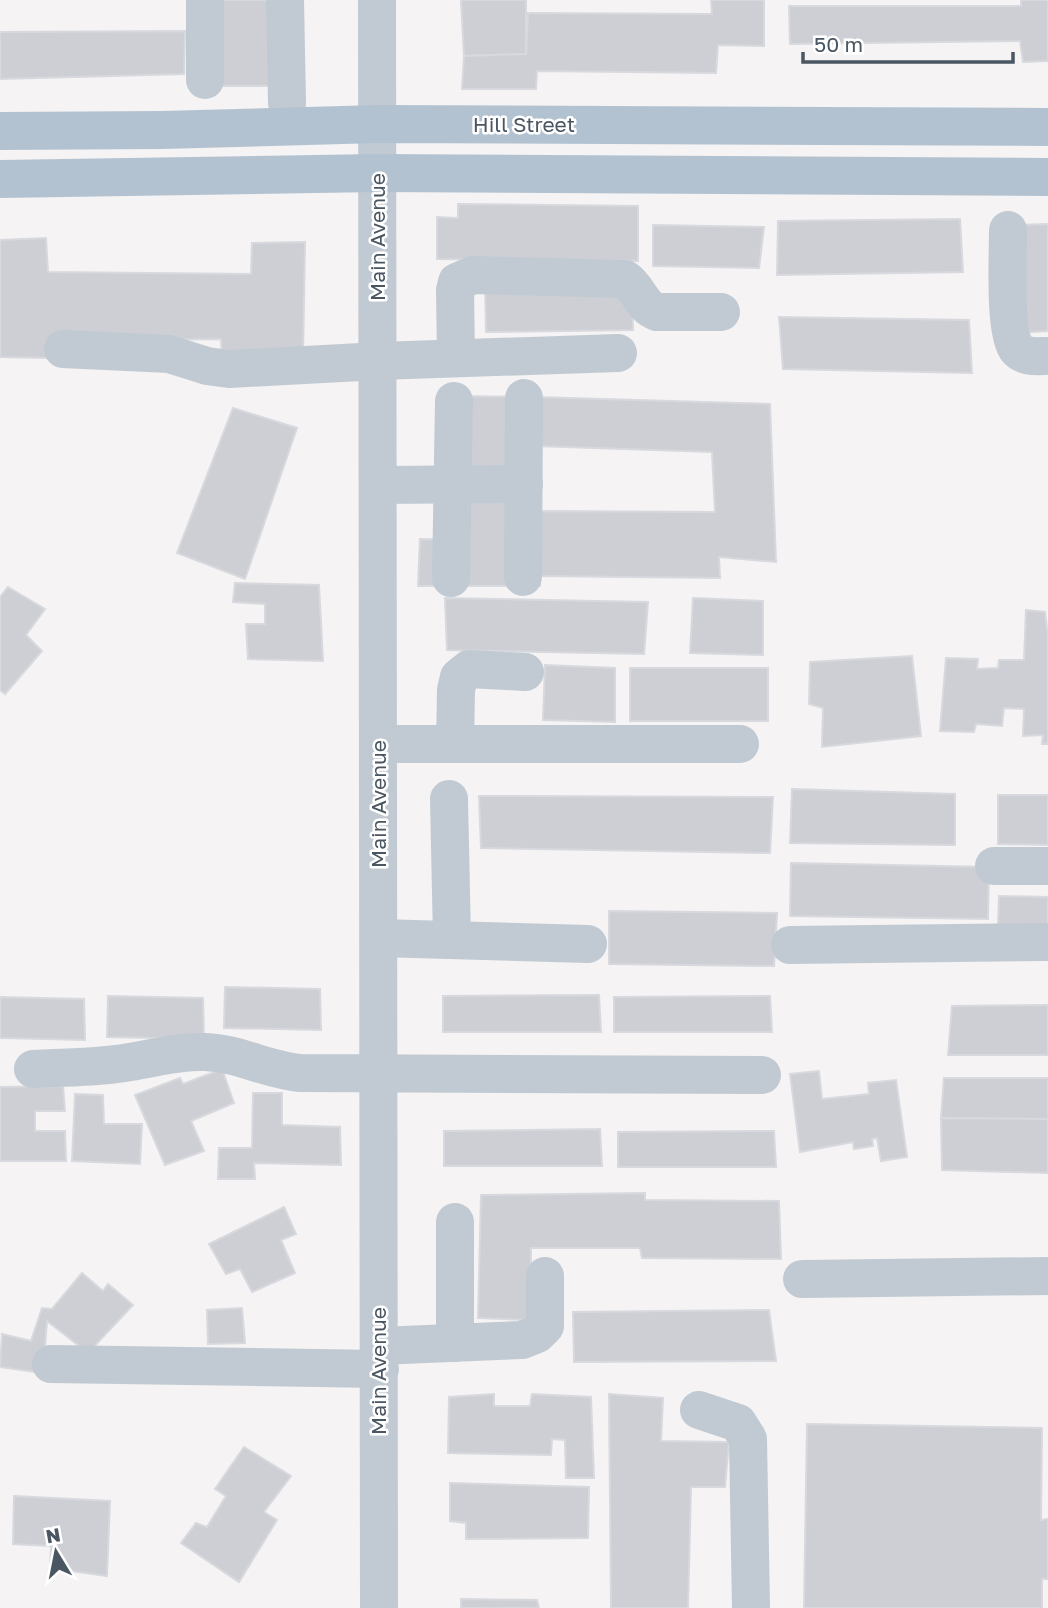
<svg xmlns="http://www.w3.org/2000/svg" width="1048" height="1608" font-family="'Golos Text',sans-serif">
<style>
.building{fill:#cdcfd5;stroke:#d7d9de;stroke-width:2}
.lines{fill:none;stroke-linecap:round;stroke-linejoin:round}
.minor{stroke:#c1cad2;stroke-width:38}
.major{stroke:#b3c2d1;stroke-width:38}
.labels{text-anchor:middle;stroke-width:5;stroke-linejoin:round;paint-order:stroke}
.street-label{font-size:21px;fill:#4a5661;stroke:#fff}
</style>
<rect width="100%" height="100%" fill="#f5f3f3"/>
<g class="building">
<path d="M221,0H273L271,86H221Z"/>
<path d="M461,0H526V54L464,56Z"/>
<path d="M711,0H764V46L718,45L716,73L537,71L536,89H462L464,56L526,54L528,13L712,14Z"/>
<path d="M1021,0H1048V61L1023,62L1020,41L790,44L789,6H1021Z"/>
<path d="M185,31L184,74L0,79V32Z"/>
<path d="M458,204L638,206V261L437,259V217L458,218Z"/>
<path d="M960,219L963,272L777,275L778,221Z"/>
<path d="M1048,224V331L1016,333L1015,225Z"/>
<path d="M653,225L764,227L759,268L653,266Z"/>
<path d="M46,238L48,272L251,274L252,243L305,242L303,358H222L221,339L49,341L48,358L0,357V240Z"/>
<path d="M485,282L632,286L633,330L486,332Z"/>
<path d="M779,317L969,320L972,373L783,369Z"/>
<path d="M453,396L535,397L540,586H418L420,539L455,540Z"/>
<path d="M535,397L770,404L776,562L719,557L720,578L539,576L538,511L715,512L712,452L536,446Z"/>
<path d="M233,408L297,428L245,579L177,553Z"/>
<path d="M235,583L319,585L323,661L248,659L246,624H265V604L233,602Z"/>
<path d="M8,587L45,609L26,635L42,651L5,694L0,690V597Z"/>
<path d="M445,598L648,602L644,654L447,650Z"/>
<path d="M693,598L763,601V655L690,653Z"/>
<path d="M1026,610L1045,612L1048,637V744H1042L1043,735L1023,736L1024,709L1004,708L1002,726L976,724L974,732L940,731L946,658L978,659L977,669L998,668L999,660H1024Z"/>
<path d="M912,656L921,736L822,747L823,708L809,704L810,662Z"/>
<path d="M545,665L615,668V722L543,720Z"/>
<rect x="630" y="668" width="138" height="53"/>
<path d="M792,789L955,794V845L790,843Z"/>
<path d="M998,795H1048V845L998,844Z"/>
<path d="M479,796L773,797L770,853L481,848Z"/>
<path d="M791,863L989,867L988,919L790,916Z"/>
<path d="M999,896L1048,897V925H998Z"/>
<path d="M609,911L777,913L774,966L609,964Z"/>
<path d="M225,987L320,989L321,1030L224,1028Z"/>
<path d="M599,995L601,1032H443V996Z"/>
<path d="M108,996L203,998L204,1039L107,1037Z"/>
<path d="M770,996L772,1032H614V997Z"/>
<path d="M0,997L84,999L85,1040L0,1038Z"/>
<path d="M1048,1005V1055H948L952,1006Z"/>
<path d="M222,1069L234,1103L191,1121L204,1151L165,1165L135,1095L180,1078L183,1084Z"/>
<path d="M819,1071L822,1099L869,1094L868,1083L896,1080L907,1157L881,1161L877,1138L872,1139L873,1146L854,1149L853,1142L800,1152L790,1074Z"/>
<path d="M944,1078H1048V1119L941,1118Z"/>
<path d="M63,1086L65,1111H35V1131H65L66,1161H0V1087Z"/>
<path d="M253,1093H282V1125L340,1127L341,1165L254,1163L255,1179H218L219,1148H252Z"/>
<path d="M75,1094L103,1095L104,1124H142L140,1164L72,1161Z"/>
<path d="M941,1118L1048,1119V1173L942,1170Z"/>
<path d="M600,1129L602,1166H444V1131Z"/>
<path d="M774,1131L776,1167H618V1132Z"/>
<path d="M645,1193V1200L779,1201L781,1259L642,1258L640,1248H531L530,1320L478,1318L481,1195Z"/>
<path d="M284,1207L296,1234L281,1240L295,1273L252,1292L240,1269L226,1274L209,1244Z"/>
<path d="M82,1273L103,1291L108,1284L133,1305L88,1353L47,1321L43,1373L0,1367L2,1334L31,1341L42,1308L52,1309Z"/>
<path d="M242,1308L245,1343L208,1344L207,1310Z"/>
<path d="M769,1310L776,1361L574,1362L573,1312Z"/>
<path d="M494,1394V1406H530L532,1394L591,1397L594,1478H566L565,1440L552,1439L551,1455L448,1453L449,1397Z"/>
<path d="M609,1394L663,1398L661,1441L729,1442L725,1487H691L688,1608H611Z"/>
<path d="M807,1424L1042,1428L1041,1520L1048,1519V1579H1042V1608H804Z"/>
<path d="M244,1447L291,1476L264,1512L277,1520L239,1582L181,1543L196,1523L207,1527L226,1496L215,1489Z"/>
<path d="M450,1483L589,1487L588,1538L466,1539V1523L450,1521Z"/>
<path d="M14,1496L110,1501L107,1576L50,1568L51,1546L13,1544Z"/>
<path d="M461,1599L537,1600L539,1608H461Z"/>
</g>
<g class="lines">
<g class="minor">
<path d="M205,0V80"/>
<path d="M285,0L287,103"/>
<path d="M377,0L379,1608"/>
<path d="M1008,230C1008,253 1004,334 1017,349C1025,358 1037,356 1048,356"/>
<path d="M63,349L169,354L207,366L229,369L379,361L618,353"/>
<path d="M456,358L455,290L457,282L473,275L625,279C639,288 641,307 657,312H721"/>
<path d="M379,485L524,484"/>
<path d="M523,577L524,398"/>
<path d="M451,578L454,401"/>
<path d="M379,744H740"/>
<path d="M455,744L456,690L459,677L469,669L525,672"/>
<path d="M449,799L452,940"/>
<path d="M994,866H1048"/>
<path d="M379,938L588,944"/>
<path d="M790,945L1048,942"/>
<path d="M33,1069C65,1067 99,1068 130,1062C155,1058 179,1051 205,1052C238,1053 267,1070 300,1073L762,1075"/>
<path d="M802,1279L1048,1276"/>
<path d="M455,1343V1222"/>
<path d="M379,1346L522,1340L537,1334L545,1326V1276"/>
<path d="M51,1364L380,1369"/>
<path d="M699,1410L738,1423L748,1439L751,1608"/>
</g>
<g class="major">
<path d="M0,131L162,130L378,124L1048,127"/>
<path d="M0,179L377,173L1048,177"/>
</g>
</g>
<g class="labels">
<g class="street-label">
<text x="524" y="132">Hill Street</text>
<text transform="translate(378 237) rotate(-90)" y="7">Main Avenue</text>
<text transform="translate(379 804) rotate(-90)" y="7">Main Avenue</text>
<text transform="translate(379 1371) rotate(-90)" y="7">Main Avenue</text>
</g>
</g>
<g transform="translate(56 1552) rotate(350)" stroke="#ffffff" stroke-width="5" paint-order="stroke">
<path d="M0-5L12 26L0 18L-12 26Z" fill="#4a5661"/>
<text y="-10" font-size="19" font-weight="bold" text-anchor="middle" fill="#4a5661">N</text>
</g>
<path d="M803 52v10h210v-10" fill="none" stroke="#4a5661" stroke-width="3.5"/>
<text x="814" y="52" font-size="21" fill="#4a5661" stroke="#ffffff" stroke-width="5" paint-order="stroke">50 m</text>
</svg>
